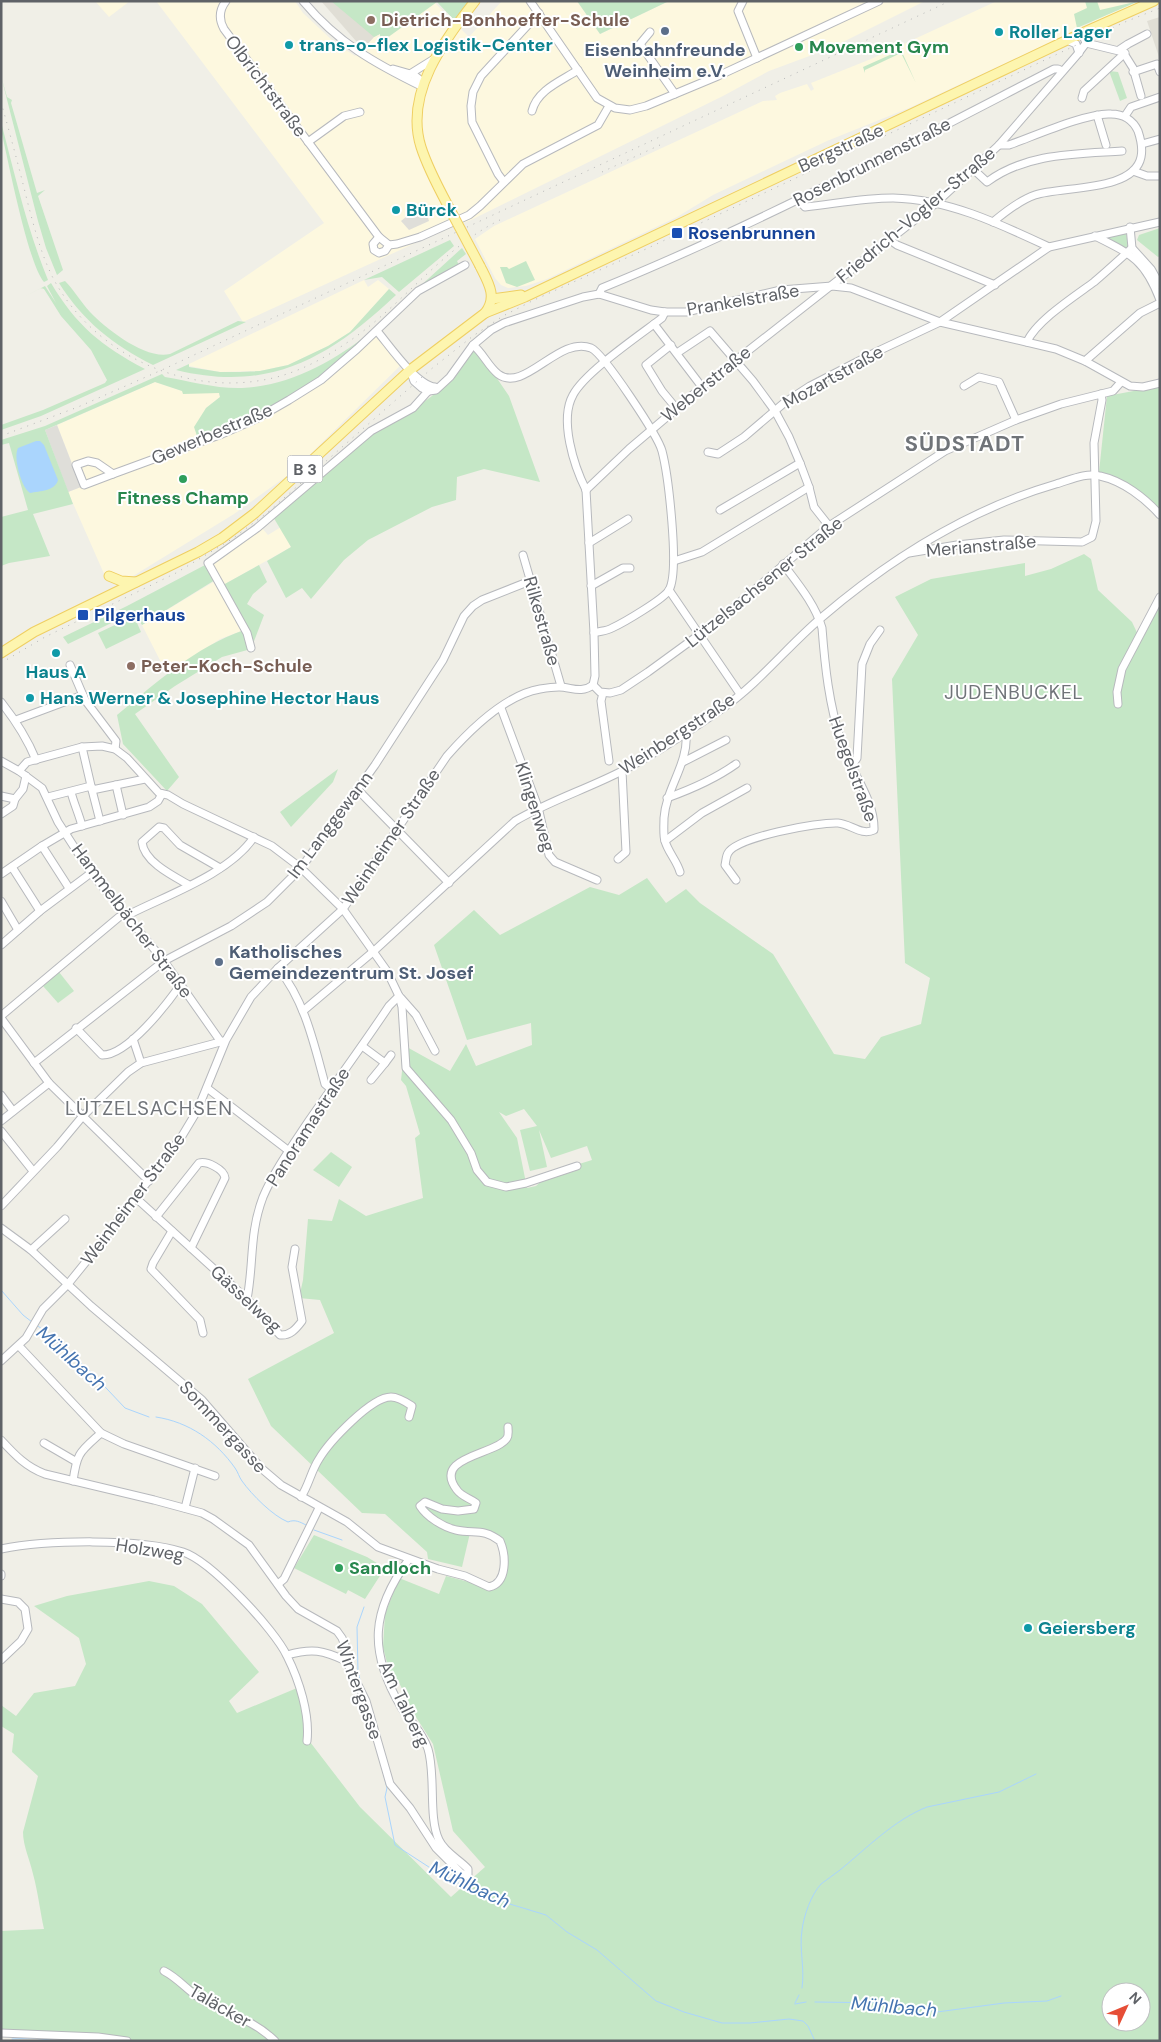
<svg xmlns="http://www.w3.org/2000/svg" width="1161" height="2042" font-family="'DM Sans',sans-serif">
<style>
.commercial{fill:#fdf8df}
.industrial{fill:#dfded9}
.education{fill:#e0ded5}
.green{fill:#c5e7c6;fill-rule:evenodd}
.water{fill:#aad5fd}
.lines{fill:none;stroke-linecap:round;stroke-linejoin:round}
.stream{stroke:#aad5fd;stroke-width:1}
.minor-casing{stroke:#b7b9bd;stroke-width:9}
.major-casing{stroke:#efcf62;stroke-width:11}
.minor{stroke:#fff;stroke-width:7}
.major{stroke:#fdf5af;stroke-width:9}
.rail{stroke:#b7b8b8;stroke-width:1;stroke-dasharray:1 6;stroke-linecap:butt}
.major-bridge-casing{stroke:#efcf62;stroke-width:11;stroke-linecap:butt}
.major-bridge{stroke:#fdf5af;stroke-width:9}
.education-dot{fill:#8d6e63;stroke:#fff;stroke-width:2}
.service-dot{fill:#5c6f8a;stroke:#fff;stroke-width:2}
.culture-dot{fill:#0f9aa8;stroke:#fff;stroke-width:2}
.leisure-dot{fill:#2e9e5b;stroke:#fff;stroke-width:2}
.transit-dot{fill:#1a4fb4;stroke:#fff;stroke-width:2}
.labels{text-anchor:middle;stroke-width:4;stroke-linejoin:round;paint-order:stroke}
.shield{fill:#fff;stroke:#8f9195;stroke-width:1}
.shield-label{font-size:16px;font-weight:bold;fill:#5f6267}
.education-label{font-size:18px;font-weight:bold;fill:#785e54;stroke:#fff;text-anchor:start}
.culture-label{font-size:18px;font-weight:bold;fill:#0d838f;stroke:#fff;text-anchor:start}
.leisure-label{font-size:18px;font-weight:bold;fill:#27864d;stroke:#fff;text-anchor:start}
.service-label{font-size:18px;font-weight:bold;fill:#4e5e75;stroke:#fff}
.street-label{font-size:18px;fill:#5f6267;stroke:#fff}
.transit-label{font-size:18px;font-weight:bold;fill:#164399;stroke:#fff;text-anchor:start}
.neighbourhood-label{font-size:19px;letter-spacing:1px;fill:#707479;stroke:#fff}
.water-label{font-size:19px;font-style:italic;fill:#4574b0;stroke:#fff}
.quarter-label{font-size:20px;letter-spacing:1px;fill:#707479;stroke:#fff}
.district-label{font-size:22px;font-weight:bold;letter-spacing:1px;fill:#707479;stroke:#fff}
</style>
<rect width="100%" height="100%" fill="#f0efe7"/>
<g class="commercial">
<path d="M95,1H130L109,17Z"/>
<path d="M156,1H295L303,13L334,42L355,56L374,37L435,3L469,37L502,1H577L600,34L669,1H925L831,48L769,71L723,96L471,220L422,240L243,322L224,291L324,223Z"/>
<path d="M997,1H1152L1095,27L1092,21L1070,33L909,108L827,141L713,195L677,217L547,279L526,286L508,288L501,285L495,278L475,239L494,226L763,101L777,100L775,96L780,93L807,84L811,91L814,89L811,83L871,59Z"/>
<path d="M364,280L368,287L378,280L389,289L350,332L328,346L288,365L260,371L220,372L189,366V364Z"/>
<path d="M377,327L406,360L291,473L234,514L133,576H105L68,492L81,487L57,425L155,382L182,391L219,393L220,397L206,408L197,436L200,437L237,424L293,396Z"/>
<path d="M261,527L268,535L281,527L291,547L223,585L244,630L220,639L167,674L142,625L215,581L205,565Z"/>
</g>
<g class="industrial">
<path d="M423,203L429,221L409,230L401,221Z"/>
<path d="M57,425L81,487L68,492L45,430Z"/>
</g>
<g class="education">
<path d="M321,1H437L374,37L363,49Z"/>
<path d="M1160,17V60L1147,21Z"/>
</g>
<g class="green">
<path d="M331,1H471L455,21L437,2L380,43V34L374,37Z"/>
<path d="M577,1H669L600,34Z"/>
<path d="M1085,1H1097L1100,10L1139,1L1077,28L1074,14L1087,8Z"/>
<path d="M901,50L916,83L901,53L865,70V73L863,67Z"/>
<path d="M1109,71L1118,72L1127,98L1120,101Z"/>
<path d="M1,76L7,97L12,100L11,103L37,193L45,190L38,196L63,270L57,275L46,248L38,221Z"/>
<path d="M1,122C15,175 27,229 48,280L44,282C28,264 8,159 1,130Z"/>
<path d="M1160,228V256L1158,257L1137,240L1139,235Z"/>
<path d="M1126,232L1128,246L1126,248L1107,238V236Z"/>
<path d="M450,240L454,246L399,292L382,277L364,280Z"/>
<path d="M462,248L466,254L457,261L459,265L417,289Z"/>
<path d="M526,261L535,280L517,287L506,283L500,267H507L509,269Z"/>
<path d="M65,281C74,290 81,302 90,312C106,329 146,360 170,354L238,321L246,322L153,365C113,345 83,321 59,283Z"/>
<path d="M51,283C76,325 101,346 145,369L41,416L1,430V425L43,410L105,383L107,380L91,350L61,316L44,289L41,288L24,297L45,286L56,303L47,286Z"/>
<path d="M389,289L396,295C329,358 270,393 176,370L189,364V367L220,372H240L260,371L288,365L328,346L350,332Z"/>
<path d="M371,332L372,334L315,381L258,415L200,437L197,436L194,427L206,408L220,397L219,393L183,394L182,391L155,382L45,430L73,504L33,514L50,556L9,563L1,566V517L28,510L9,443L1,445V440L45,426L162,374L165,377C189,381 217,389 242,388C290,386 334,361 371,332Z"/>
<path d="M473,352H479L509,396L540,482L484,469L457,477L456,500L432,507L368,540L344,560L311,599L302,588L286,598L267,561L291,547L272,515L367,436L416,408L453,380Z"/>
<path d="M1160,386V512L1099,472L1107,396Z"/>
<path d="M1084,554L1091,559L1098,590L1132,622L1141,641L1160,602V2041H83V2035L1,2029V1931L44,1929C40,1911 38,1892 33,1874C30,1860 23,1846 23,1832L38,1776L12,1752L14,1734L1,1726V1705L16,1716L34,1693L75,1686L86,1664L79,1638L34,1606L67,1596L149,1581L174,1586L202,1604L259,1672L229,1701L237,1713L297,1688L307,1738L360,1807L451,1897L485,1867L453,1831L433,1744L411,1709L408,1700L397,1679L390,1675L383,1647L385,1614L399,1578L439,1594L446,1576L488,1587C505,1576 506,1560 504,1541L484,1534L470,1533L462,1567L428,1559L427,1552L385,1514L362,1513L271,1426L248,1379L334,1333L320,1300L299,1298L303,1280L308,1219L332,1221L339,1199L366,1216L423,1198L415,1138L420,1134L406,1086L401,1080L405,1046L450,1071L466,1044L476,1066L532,1045L531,1023L467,1040L434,945L474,910L500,935L590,887L619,895L647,878L666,903L686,889L700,903L773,954L834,1054L865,1059L881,1037L921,1024L930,978L905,963L892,679L918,635L895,597L931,579L1025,563V576L1051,569ZM524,1109L537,1126L520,1130L530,1171L547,1167L539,1130L551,1158L587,1146L592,1160L550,1173L536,1186L527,1188L517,1138L499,1112L506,1116ZM1111,1992H1141V2022H1111Z"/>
<path d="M205,565L215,580L142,625L134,612L68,644L63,637L127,606Z"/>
<path d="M259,565L267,582L253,594L247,604L264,615L251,649L222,657L175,686L135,714L179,777L167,791L123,744L117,715C156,683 195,647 244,630L223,585Z"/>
<path d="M134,616L141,632L106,649L98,633Z"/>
<path d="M338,769L333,782L291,827L280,812Z"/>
<path d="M59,972L74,991L58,1003L43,986Z"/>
<path d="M331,1152L352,1167L339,1187L313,1170Z"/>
<path d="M314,1535L367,1557L385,1568L365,1599L348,1590L346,1594L294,1568Z"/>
</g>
<path class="water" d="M36,441H40L44,445L58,480C55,491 40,491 30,493C21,487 13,457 18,448Z"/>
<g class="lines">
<g class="stream">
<path d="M1,1290L23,1315L32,1322"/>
<path d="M37,1325L90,1371L125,1408L149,1417"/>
<path d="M156,1417C189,1422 216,1441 235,1468C238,1472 239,1477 242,1481C252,1495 273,1516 288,1522C295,1519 300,1522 306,1525"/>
<path d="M314,1530L342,1540"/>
<path d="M360,1680L358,1672L357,1627L364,1607"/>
<path d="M381,1764L387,1788L385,1797L395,1845L435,1871L460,1884L490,1898L546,1915L567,1932L597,1950L656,2001L684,2012L722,2023H750L789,2019L803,2021L808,2026L815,2041"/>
<path d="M802,1988C805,1968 799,1949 802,1930C804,1915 811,1895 821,1884C827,1879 834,1875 840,1870C867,1848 894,1820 927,1807L999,1792L1036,1774"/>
<path d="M815,2002L889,2003L937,2012L1004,2003L1047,2001L1061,1996"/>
<path d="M795,2003L799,1995"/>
<path d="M795,2004L806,2002"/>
<path d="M12,2039L31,2038L61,2041"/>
</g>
<defs>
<g id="minor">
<path d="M226,1C219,10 219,20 224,29L379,237L389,245L397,244L420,237L469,215L480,206L523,164L598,125L609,106"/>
<path d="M303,1C338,43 374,63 423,87"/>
<path d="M530,1L597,98L615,108L630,110L646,106L718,76L879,1"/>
<path d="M743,1L738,11L757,58"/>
<path d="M650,32L640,44L675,94"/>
<path d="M1067,40L1076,44L1079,53"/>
<path d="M1086,43L1123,52L1133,68L1141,96"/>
<path d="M1119,50L1128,44L1147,34"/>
<path d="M393,69L414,75L424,83"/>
<path d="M1133,72L1157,64L1160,72"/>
<path d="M410,74L434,59"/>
<path d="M1082,98L1084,91L1125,53"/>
<path d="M532,111C537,90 561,81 578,70"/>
<path d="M1097,115L1106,145"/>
<path d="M1125,116L1131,107L1160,97"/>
<path d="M308,142L344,116L360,112"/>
<path d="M1142,144L1160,139"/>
<path d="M972,168L987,182C1026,153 1075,154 1122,151"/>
<path d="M1133,171L1147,176H1160"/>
<path d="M504,182L498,174L472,122L471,106L473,92L481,76L539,13"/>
<path d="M798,200L805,207C834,204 863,198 893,198C948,199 1000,224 1049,247"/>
<path d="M993,222C1005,212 1020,200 1035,195C1062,186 1134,192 1141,157C1143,148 1141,140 1138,131C1133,120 1123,114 1111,114C1088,112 1032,137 1009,145H999"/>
<path d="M1130,227L1132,248L1151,269L1160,285"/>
<path d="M1095,236C1131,254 1145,260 1160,300"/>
<path d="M379,237L373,244L374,250L379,253L385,251L389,245"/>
<path d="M890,240L897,245L995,285"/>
<path d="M599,294L602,288C757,225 905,146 1054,69H1058L1062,71"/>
<path d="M654,324L702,387"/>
<path d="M377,331C389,345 416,385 435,387"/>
<path d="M1027,342C1036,321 1075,296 1094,282C1107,271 1120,259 1132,248"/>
<path d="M473,345C483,353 488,366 498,374C524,394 559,335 591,348C604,354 658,436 662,451C668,474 680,571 669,590C664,599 623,623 612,628C607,631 600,631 594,633"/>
<path d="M671,345L646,365L662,391L676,408"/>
<path d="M677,353L710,331L753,381L775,411L789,437L800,463L809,487L814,507L829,526"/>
<path d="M1085,361L1140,313L1160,303"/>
<path d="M410,370L414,381L422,388L429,391L436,390L450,377L473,345L491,330L504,323L583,297L599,294L651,310L665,312H686L781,290L832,286L851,288L940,322L1056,349L1085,361L1130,386L1143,387L1160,383"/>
<path d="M964,386L979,377L999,382L1016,420"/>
<path d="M708,452L718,454L744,437L784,403L810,386L876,352L940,322L1049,247L1160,222"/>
<path d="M88,461L97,463L113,474L84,485L76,465Z"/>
<path d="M113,474L222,434L256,419L289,400L321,380L357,349L418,291L465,265"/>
<path d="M586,490L629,449L702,387L935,204L999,145L1077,55L1086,43L1082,33"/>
<path d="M586,490C574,466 559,420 573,395C585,372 640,335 662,318L665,312"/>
<path d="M586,490L594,633L595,676L593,685"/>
<path d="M720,510L800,463"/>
<path d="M589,543L628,519"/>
<path d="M909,553L957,545L1004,540L1082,542L1092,537L1096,521L1094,443L1102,400L1101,394"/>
<path d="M523,555L561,686"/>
<path d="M674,561L702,552L809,487"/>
<path d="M591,586L623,568H630"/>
<path d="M669,590L740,694"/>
<path d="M251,648L247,633L208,563L257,528L371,431L413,408L430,389"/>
<path d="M70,665L85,700L116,741L115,749"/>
<path d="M593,685L600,692L610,693L621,690L648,672L718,621L829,526L945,451L1016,420L1061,404L1113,391L1121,382"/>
<path d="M603,693L601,701L609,761"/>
<path d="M1,702C16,721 27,738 36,760"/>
<path d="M1118,704L1117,692L1122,669L1160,597"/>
<path d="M501,708L538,807L549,855L555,862L597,880"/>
<path d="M16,720L83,695"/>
<path d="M82,747L92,790L145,779"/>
<path d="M1,761L19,771L42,788L58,822L91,873L164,961L221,1042"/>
<path d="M683,762L726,740"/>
<path d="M851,767L857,758L862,664L870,644L880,630"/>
<path d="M19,771L27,762L82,747L102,746L115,749L127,758L159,793L168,795L183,804L272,846L301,868L343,909L387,971L399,996L402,1007L406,1068L451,1120L471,1153L477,1170L487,1182L506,1187L526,1183L577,1166"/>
<path d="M116,785L123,815"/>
<path d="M92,790L100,821"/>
<path d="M358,790L449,883"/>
<path d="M71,792C74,804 79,814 82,826"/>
<path d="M1,796L15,799L23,789L26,776"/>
<path d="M48,797L91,786"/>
<path d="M667,798C692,789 715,779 736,764"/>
<path d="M1,814L13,806L15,799"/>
<path d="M665,841L702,813L747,788"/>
<path d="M42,846L69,888"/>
<path d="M618,859L626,852L622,771"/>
<path d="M12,867L40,911"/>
<path d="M680,872C677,861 668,852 665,841C663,835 664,824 664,818C666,788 689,763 686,733"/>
<path d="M1,874L42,846L71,829L149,807L158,801L162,794"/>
<path d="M736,880L725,865C726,861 726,856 728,853C737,837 818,822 838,823C851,824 861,836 874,830C875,799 850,771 841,741C829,704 825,667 822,628C815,604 798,584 783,564"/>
<path d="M189,885C173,876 144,862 142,842L159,827L164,828L180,845L220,868"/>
<path d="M1,901L18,930"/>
<path d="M1,945L40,911L91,873"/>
<path d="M278,968C305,1001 314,1044 325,1084L331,1089"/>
<path d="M401,998L416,1015L435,1051"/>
<path d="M303,1011L374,951L515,821C549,801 587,789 622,771C657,753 691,730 723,708C759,683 788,646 821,618C891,558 967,510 1056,484C1070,480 1086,472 1100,476C1123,481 1145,498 1160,515"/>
<path d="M1,1016L119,917L132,913C170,894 230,873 254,837"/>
<path d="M1,1018L49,1083L149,1181"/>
<path d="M76,1028L102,1055C127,1056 167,1004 181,984"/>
<path d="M133,1039L141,1063"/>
<path d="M362,1046L385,1063L371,1080"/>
<path d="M34,1063L164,961L231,926L267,902L301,868L375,765L443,660L464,616L473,606L482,600L530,581"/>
<path d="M385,1063L391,1055"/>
<path d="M207,1088L289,1151"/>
<path d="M1,1095L13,1111"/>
<path d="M1,1121L49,1083"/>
<path d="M1,1131L33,1171"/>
<path d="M136,1198L247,1299L280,1335C290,1336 296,1329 302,1321L292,1267L295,1249"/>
<path d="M1,1206L57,1147L82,1117L128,1072L141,1063L224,1041"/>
<path d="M156,1217L199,1163C207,1161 224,1169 225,1178L191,1248"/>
<path d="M1,1228L31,1250L91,1306L202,1400L261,1468L281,1485L347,1522L378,1547L438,1569L465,1576L489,1587C508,1583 506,1555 500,1541C484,1528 474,1534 456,1530C443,1527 427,1517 420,1506L425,1502L442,1509L458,1511L474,1509L476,1503C470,1498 462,1497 457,1490C431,1456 497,1455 507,1438C509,1435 508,1431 508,1427"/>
<path d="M172,1231L153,1263L151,1269L200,1320L203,1333"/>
<path d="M31,1250L65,1219"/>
<path d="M247,1299C254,1263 249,1234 263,1197C274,1171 292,1146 308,1122C335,1083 363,1045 389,1006L399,996"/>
<path d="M19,1346L101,1433L124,1444L215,1476"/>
<path d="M1,1361L26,1338L43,1309L68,1284L102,1242L182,1136L197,1111L226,1040L251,997L278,968L343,909L447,756C469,731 505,695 540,689C546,688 553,687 559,687C571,687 581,694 593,685"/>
<path d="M1,1440C15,1455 26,1467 45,1474L154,1500L202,1513L213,1519L249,1545L286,1596L298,1609L337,1631L342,1638L345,1645L346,1661L366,1701L390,1784L410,1808L436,1848L461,1873L468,1876V1869C459,1859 445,1853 439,1840C428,1817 436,1775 428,1749C423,1733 410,1721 401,1707C368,1651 371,1611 409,1559"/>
<path d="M44,1443L75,1461"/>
<path d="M73,1481C77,1452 80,1452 101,1433"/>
<path d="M301,1497C309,1485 311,1471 319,1459C329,1442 371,1397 391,1397C398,1397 406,1402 412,1406L409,1417"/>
<path d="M185,1508L195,1468"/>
<path d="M1,1549C46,1540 140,1538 183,1552C211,1561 275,1630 287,1656C299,1680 310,1714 307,1741"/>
<path d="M1,1574V1576"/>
<path d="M278,1584L284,1579L319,1508"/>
<path d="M1,1599L18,1602L25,1609L28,1629L21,1641L1,1660"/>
<path d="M287,1655C312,1648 323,1650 346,1661"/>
<path d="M164,1971C178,1978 188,1991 201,1999C226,2013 254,2020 275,2041"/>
<path d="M1,2033L98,2037L127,2041"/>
</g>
<g id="major">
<path d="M454,217C442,194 429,172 421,147C404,93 444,41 475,1"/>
<path d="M492,299L521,295"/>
<path d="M485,313L525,297L1082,33L1154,1"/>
<path d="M109,576L121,581L136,582"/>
<path d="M1,653L34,632L198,552L222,538L255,513L410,370L485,313C498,297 488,282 480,266"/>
</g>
</defs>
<use href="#minor" class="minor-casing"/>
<use href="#major" class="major-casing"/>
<use href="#minor" class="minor"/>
<use href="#major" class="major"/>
<g class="rail">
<path d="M1,102C10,134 19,167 27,200C34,227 41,254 53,278C92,352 181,395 263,380C293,375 320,361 345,344C402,307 442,247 504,218"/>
<path d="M602,172L660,145"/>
<path d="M1,436L78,407L164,369L950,1"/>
<path d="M1,663L45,637L176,573L232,539L268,512L430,370L473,336L503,316L534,300L646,249L1125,22L1160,8"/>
</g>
<defs>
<path id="major-bridge" d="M454,217L480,266"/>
</defs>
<use href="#major-bridge" class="major-bridge-casing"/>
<use href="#major-bridge" class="major-bridge"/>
</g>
<g class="education-dot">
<circle cx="371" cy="20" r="5"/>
<circle cx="131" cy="666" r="5"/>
</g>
<g class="service-dot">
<circle cx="665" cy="31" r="5"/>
<circle cx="219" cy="962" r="5"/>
</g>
<g class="culture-dot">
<circle cx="999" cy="32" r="5"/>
<circle cx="289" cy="45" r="5"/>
<circle cx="396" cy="210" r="5"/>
<circle cx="56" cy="653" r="5"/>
<circle cx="30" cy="698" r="5"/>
<circle cx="1028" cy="1628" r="5"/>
</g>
<g class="leisure-dot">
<circle cx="799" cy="47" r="5"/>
<circle cx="183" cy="479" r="5"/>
<circle cx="339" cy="1568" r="5"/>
</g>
<g class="transit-dot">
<rect x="671" y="227" width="12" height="12" rx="2.5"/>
<rect x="77" y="609" width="12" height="12" rx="2.5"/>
</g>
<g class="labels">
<rect class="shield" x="287.5" y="455.5" width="35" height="27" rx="4"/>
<g class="shield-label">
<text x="305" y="475">B 3</text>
</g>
<g class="education-label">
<text x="381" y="26">Dietrich-Bonhoeffer-Schule</text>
<text x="141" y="672">Peter-Koch-Schule</text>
</g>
<g class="culture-label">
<text x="1009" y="38">Roller Lager</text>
<text x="299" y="51">trans-o-flex Logistik-Center</text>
<text x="406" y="216">Bürck</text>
<text x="56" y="678" text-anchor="middle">Haus A</text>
<text x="40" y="704">Hans Werner &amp; Josephine Hector Haus</text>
<text x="1038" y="1634">Geiersberg</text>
</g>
<g class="leisure-label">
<text x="809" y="53">Movement Gym</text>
<text x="183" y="504" text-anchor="middle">Fitness Champ</text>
<text x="349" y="1574">Sandloch</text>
</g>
<g class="service-label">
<text x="665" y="56">Eisenbahnfreunde<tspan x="665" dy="21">Weinheim e.V.</tspan></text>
<text x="229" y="958" text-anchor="start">Katholisches<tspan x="229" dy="21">Gemeindezentrum St. Josef</tspan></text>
</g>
<g class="street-label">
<text transform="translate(266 86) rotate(53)" y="6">Olbrichtstraße</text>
<text transform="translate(841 148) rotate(-25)" y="6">Bergstraße</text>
<text transform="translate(872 162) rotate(-27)" y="6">Rosenbrunnenstraße</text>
<text transform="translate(916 215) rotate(-40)" y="6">Friedrich-Vogler-Straße</text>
<text transform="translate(743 300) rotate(-10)" y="6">Prankelstraße</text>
<text transform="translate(833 377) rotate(-29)" y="6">Mozartstraße</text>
<text transform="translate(706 384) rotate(-39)" y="6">Weberstraße</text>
<text transform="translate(212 434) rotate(-23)" y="6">Gewerbestraße</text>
<text transform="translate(981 546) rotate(-5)" y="6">Merianstraße</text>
<text transform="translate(764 582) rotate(-39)" y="6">Lützelsachsener Straße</text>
<text transform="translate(542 621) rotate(74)" y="6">Rilkestraße</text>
<text transform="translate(677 734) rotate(-33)" y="6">Weinbergstraße</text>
<text transform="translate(853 769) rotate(70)" y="6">Huegelstraße</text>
<text transform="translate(535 807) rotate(72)" y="6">Klingenweg</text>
<text transform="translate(330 825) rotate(-53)" y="6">Im Langgewann</text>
<text transform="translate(391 837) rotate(-56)" y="6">Weinheimer Straße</text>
<text transform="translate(132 921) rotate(53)" y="6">Hammelbächer Straße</text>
<text transform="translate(308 1127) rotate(-57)" y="6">Panoramastraße</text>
<text transform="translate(133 1199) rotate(-53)" y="6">Weinheimer Straße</text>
<text transform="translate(246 1299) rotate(43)" y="6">Gässelweg</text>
<text transform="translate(223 1427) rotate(47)" y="6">Sommergasse</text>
<text transform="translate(150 1550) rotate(9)" y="6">Holzweg</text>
<text transform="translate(359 1690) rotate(70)" y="6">Wintergasse</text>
<text transform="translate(404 1704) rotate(64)" y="6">Am Talberg</text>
<text transform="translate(220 2006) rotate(30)" y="6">Taläcker</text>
</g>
<g class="transit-label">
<text x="688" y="239">Rosenbrunnen</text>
<text x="94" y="621">Pilgerhaus</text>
</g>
<g class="neighbourhood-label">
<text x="1014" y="699">JUDENBUCKEL</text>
</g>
<g class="water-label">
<text transform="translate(72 1358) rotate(42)" y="7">Mühlbach</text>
<text transform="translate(470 1884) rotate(25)" y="7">Mühlbach</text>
<text transform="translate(894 2006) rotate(5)" y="7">Mühlbach</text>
</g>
<g class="quarter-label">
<text x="149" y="1115">LÜTZELSACHSEN</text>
</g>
<g class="district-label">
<text x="965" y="451">SÜDSTADT</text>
</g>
</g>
<rect width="1161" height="2042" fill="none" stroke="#5f6267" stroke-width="5"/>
<g transform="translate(1126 2007) rotate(46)"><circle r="24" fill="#ffffff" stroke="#bfc0c2"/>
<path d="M0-4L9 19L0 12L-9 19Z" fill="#e64e37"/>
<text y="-8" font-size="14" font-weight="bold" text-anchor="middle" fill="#5f6267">N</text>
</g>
</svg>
